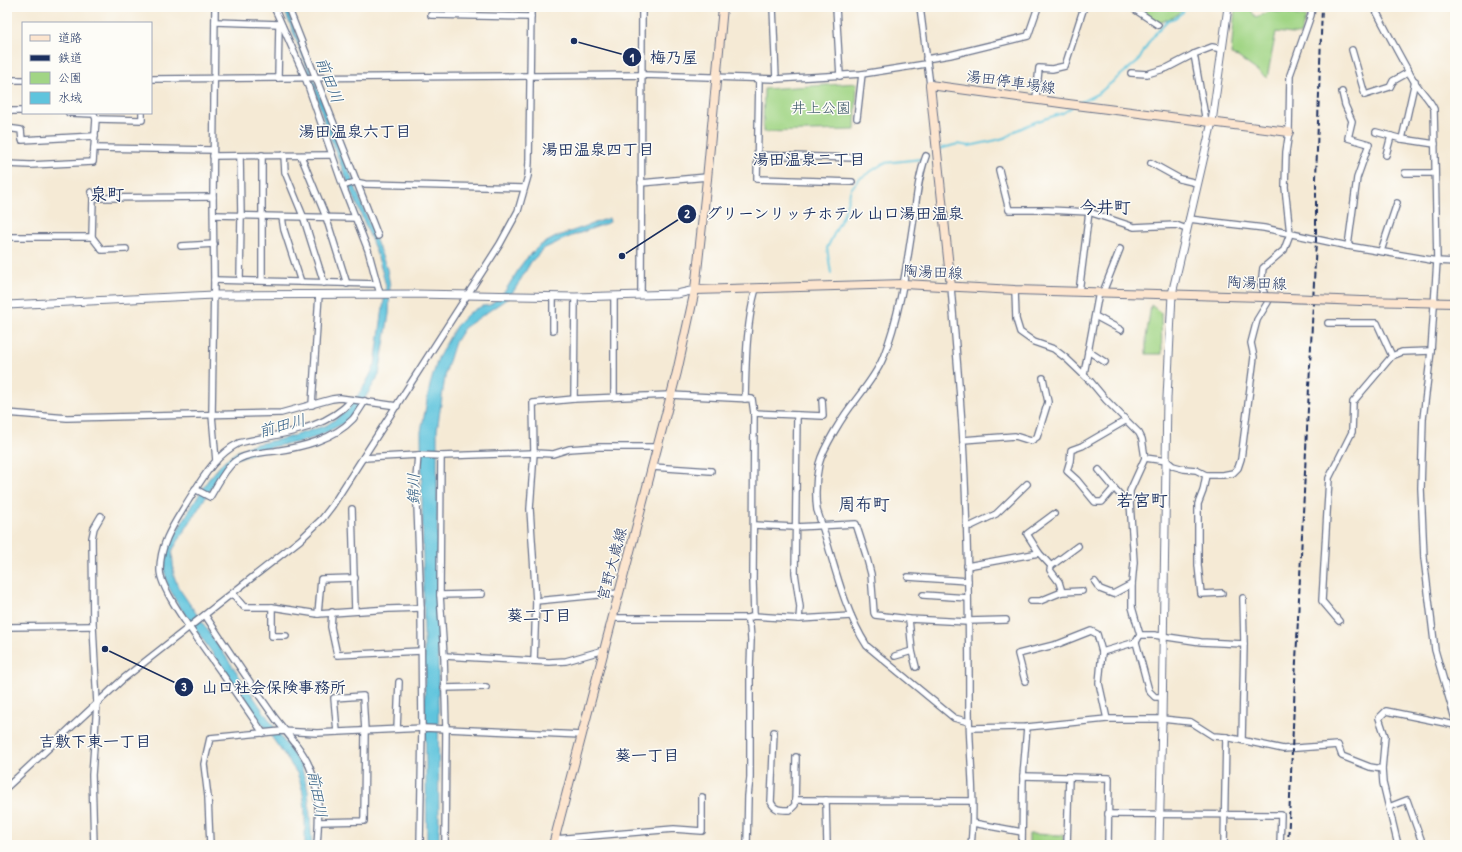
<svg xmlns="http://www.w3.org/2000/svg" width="1462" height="852" font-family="'Patrick Hand','Klee One',sans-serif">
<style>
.green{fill:#a1d585;stroke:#5e8272}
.water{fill:#5fc4dd;stroke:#3d7a9e}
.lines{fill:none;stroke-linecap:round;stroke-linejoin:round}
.stream{stroke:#5fc4dd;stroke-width:2}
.minor-casing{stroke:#677088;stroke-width:8}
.tertiary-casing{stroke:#677088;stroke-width:9}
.secondary-casing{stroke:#677088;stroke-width:10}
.minor{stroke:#fff;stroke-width:5.5}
.tertiary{stroke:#fff;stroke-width:7}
.secondary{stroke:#fce5cf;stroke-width:8}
.rail{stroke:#1b2f5e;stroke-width:2;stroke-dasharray:6 3;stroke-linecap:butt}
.secondary-bridge-casing{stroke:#677088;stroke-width:10;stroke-linecap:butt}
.secondary-bridge{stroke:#fce5cf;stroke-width:8}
.labels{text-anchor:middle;stroke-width:3;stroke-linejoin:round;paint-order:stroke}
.street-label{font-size:15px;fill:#1b2f5e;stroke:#fdfcf7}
.park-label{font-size:15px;fill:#3c5868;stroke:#fdfcf7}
.water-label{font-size:16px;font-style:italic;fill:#2f5c84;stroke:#fdfcf7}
.neighbourhood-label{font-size:16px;font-weight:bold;fill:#1b2f5e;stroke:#fdfcf7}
.quarter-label{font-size:17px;font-weight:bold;fill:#1b2f5e;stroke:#fdfcf7}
.leader{fill:none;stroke:#1b2f5e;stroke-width:1.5}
.callout-dot{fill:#1b2f5e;stroke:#fdfcf7;stroke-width:1.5}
.mark-label{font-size:12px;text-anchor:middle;font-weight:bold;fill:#fff}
.callout-label{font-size:16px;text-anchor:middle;font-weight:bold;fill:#1b2f5e;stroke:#fdfcf7;stroke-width:3;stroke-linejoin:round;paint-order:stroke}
</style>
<rect width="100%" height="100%" fill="#fdfcf7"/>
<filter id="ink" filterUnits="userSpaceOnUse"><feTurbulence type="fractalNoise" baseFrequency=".025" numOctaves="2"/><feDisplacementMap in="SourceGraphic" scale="8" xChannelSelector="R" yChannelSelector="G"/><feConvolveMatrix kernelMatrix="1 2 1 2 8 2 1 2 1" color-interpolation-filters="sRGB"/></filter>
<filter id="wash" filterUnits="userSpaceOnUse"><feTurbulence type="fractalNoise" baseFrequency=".012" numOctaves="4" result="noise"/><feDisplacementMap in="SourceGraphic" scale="16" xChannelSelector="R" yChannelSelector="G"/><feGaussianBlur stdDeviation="0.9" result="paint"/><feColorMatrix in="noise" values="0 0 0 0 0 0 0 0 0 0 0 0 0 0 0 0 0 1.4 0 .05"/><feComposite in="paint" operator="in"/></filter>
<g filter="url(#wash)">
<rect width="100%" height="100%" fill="#f5ead5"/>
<g class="green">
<path d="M1141,7H1182V9C1179,17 1167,18 1160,23L1140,10Z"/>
<path d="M1235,7H1249L1256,18L1270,11L1288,13L1306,17L1300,35L1276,32L1267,78L1238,57L1231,55Z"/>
<path d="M857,83L855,130L763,132L764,89Z"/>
<path d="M1151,305L1161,313L1162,354H1146V338Z"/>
<path d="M1029,834L1063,835V845H1029Z"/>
</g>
<g class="water">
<path d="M281,7H286L387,269L390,286L389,314L379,375L357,411L346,422L317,437L300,442L276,446L235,459L226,467L205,498L172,551L174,576L178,587L301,766L308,790L312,845H305C305,820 307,796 297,773L177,603L167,584L165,573V557L169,544L208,480L224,461L238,451L251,445L286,438L327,425L348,410L366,383L375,365L386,286L381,267L375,249L334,148L323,118L315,88L286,14Z"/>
<path d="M609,218L610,222L569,237L545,248L531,262L515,289L508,298L464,328L455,342L446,371L437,430L439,845H427L421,432L430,385L438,358L456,326L469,313L482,306L490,305L505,291L524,261L539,246L556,237Z"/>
</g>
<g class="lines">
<g class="stream">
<path d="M1079,103L1099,93L1139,60L1149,42L1158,30L1168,20L1175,18L1183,12L1185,7"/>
<path d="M939,149L958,144L969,146L997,140L1007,137L1015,131L1035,122L1063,113L1072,107"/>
<path d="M831,273L827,248L843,216L851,189L859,179L884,163L921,159"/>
</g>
</g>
</g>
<g filter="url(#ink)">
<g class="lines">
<defs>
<g id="minor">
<path d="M215,7L213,197L214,280L212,415L216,461"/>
<path d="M274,7L305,77L343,186L368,250L380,294"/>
<path d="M288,7L378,236"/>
<path d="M773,7L776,79"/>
<path d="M836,7L840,76"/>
<path d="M920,7L930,85"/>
<path d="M1131,7L1158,25"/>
<path d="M1374,7C1387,32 1400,57 1414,81C1420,91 1430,99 1434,109L1437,261L1431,351L1423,419L1421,488L1424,558L1435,650L1455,719"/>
<path d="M431,15L531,17"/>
<path d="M215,22L279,24L282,26"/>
<path d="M1352,50L1365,95L1390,87L1393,81L1409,72"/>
<path d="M1194,54L1206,122"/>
<path d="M926,59L950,55L1028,36L1038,7"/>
<path d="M1131,73L1147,74L1167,68L1194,54L1212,47L1222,49"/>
<path d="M278,78L279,24"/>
<path d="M151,79L643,75L776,79L862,74L926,64"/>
<path d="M759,79L757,179L852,182"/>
<path d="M7,80H23"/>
<path d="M1415,81L1402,139L1435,144"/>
<path d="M1342,92L1345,105L1352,121L1348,138L1369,144L1357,178L1348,246"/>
<path d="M1036,99L1039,68L1052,69L1065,66L1084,7"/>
<path d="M7,111H23"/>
<path d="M857,118L862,74"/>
<path d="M96,119L142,120V113"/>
<path d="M7,128L21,130L22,140L95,136"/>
<path d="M1376,132L1402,139"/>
<path d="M94,148L213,150"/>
<path d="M284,155L285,172L303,216L324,283"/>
<path d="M758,155L856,158"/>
<path d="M1386,155L1391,136"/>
<path d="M213,156L332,155"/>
<path d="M301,156L326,217L347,284"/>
<path d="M926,156C918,177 916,202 913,224C906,269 900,315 883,358C877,373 865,388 855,401C844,414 823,448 819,464C816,478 815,495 817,510C832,553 842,608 867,646L954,718L969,722"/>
<path d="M1151,163L1180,179L1197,183"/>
<path d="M7,164L30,165L93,162L96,119L94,114L69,113"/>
<path d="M999,170L1009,210H1048L1089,212L1134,227L1176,225L1186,229"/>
<path d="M1405,173H1435"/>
<path d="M641,183L707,177"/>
<path d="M343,186L355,182L365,184L524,188"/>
<path d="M91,192L93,198L92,237"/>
<path d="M93,198L213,197"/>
<path d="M214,215L355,218"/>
<path d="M282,217L284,230L301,282"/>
<path d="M1189,219L1264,228L1348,246L1437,261L1455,262"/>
<path d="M7,237H92L102,250L126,249"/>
<path d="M181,246L214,244"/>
<path d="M1381,251L1397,203"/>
<path d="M214,280L377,284"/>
<path d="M240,280L241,216L240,156"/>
<path d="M262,280V155"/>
<path d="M951,287C955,338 960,389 963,441C968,530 969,620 969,709C969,754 976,800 971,845"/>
<path d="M1015,290L1016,319L1020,332L1034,342L1054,349L1067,359L1091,382L1106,400L1139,433L1142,439L1145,458L1130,491V502L1134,562L1132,584V607L1140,635L1136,642L1149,691L1155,697H1162"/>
<path d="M1079,292L1089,212"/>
<path d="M1103,292L1120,249"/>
<path d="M641,295L642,7"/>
<path d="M614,296V397"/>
<path d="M575,297L574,399L670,395L752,399L754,413L753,580L754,616"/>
<path d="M1095,316L1121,330"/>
<path d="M1328,323H1377L1392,356"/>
<path d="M553,330V297"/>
<path d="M1088,351L1105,362"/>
<path d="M1084,374L1099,292"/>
<path d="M745,399C746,362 746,324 756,288"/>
<path d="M312,405L319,294"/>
<path d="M7,413L67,418L281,413L332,399L340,398L397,406"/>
<path d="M754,413L823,416L822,400"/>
<path d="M797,415L795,573L800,607L799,619"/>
<path d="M1125,421L1082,446L1071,450L1070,461L1067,471L1077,480L1095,502H1102L1114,488L1124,499L1130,502"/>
<path d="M963,440L1015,436L1031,441L1037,437L1048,402L1043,378"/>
<path d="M418,455L416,479L421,608L422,728L420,845"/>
<path d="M441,456L440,595L444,656L446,729L445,845"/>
<path d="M364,458L418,455L441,456L534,453L553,454L569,449L599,447H657"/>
<path d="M1145,458L1167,461L1173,466L1184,469L1196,470L1206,475H1223L1233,473L1238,468L1241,459L1254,357L1251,343L1257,320L1268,302L1261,285L1263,268L1284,250L1290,234L1285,187L1286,152L1289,132L1290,75L1311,15L1312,7"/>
<path d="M652,467L711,471"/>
<path d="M1099,470L1114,488"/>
<path d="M1206,475L1203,491L1198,504V565L1201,594L1222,593"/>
<path d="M195,489L210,497C217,486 224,470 234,462C244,454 263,452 275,451C302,447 333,440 353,419C357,414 361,407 365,401"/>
<path d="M352,509L355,611"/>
<path d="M754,525L795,527L856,524L866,555L871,574L874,613L875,615L909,619L968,622"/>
<path d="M966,526H971L996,514L1027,484"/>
<path d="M1039,553L1027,534L1054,514"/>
<path d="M967,566L1039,553L1051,566L1050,570L1059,582L1062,592L1040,601H1031"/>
<path d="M1051,566L1078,546"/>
<path d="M908,577L968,581"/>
<path d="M1095,582L1100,589L1113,594L1132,584"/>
<path d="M1062,592L1082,591"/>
<path d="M233,594L244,607H272L318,614L389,609L421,608"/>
<path d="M440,595L482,594"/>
<path d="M923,595L968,598"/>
<path d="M536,601L619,593"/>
<path d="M272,607V636H286"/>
<path d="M332,612L331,627L337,655L421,651"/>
<path d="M318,614L321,579L355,578"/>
<path d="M205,615C228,650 251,684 275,718C288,735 305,752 312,773C320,796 319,821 317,845"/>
<path d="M613,618H748L754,616L799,619L851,616"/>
<path d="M909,619L912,651L916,667"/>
<path d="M968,621L1006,620"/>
<path d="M1339,621L1322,601L1329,478L1352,432L1353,402L1392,356L1402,352L1431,351"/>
<path d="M7,627L93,626"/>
<path d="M1140,635H1154L1201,642L1244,644"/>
<path d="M1102,652L1136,642"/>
<path d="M444,656L549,662L566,661L604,650"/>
<path d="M895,656L912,651"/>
<path d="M534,661L536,601L530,509L534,453L533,403L574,399"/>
<path d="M1025,681L1018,654L1058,644L1091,631L1097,634L1102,652L1099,683L1107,719"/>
<path d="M444,688L486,687"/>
<path d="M970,728L1027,727L1107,719H1162L1191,722L1213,736L1226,737L1283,749L1338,745L1342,756L1370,767L1382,769"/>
<path d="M397,729L399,682"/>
<path d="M774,732L771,802C775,811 781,810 790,810L795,805L796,757"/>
<path d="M263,733C246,708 229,683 211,658C199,640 160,591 160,570C160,543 174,524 188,501C202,479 215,455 239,443C279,433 323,432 352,400"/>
<path d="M1242,740L1244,644L1243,598"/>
<path d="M1023,776L1109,778L1108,845"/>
<path d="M7,787L123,679L300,540L322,519L332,506L500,244L518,211L528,176L529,162L531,7"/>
<path d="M795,800L972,801"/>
<path d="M826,800L827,845"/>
<path d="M1389,807L1407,800L1423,845"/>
<path d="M1108,814L1281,815L1280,845"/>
<path d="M319,822L364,821L365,731L363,696L334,698L337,732"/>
<path d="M973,823L1022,832"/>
<path d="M555,839L674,829L702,831V797"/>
<path d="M94,845L92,775L97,704L93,626L92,538L94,528L101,516"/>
<path d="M210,845L208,797L204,764L210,738L281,731L317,733L424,728L582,735"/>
<path d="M747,845L748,796L750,778V668L751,640L750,626L748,623V618"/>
<path d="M1022,845L1023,776L1027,727"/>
<path d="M1067,845L1069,777"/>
<path d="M1224,845L1226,737"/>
<path d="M1398,845L1383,783L1382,769L1385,736L1379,718L1386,711L1455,725"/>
</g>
<g id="tertiary">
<path d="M7,305L214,295L415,294L575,297L677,294L695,290"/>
<path d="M1159,845L1162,719L1167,398L1172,294L1212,122L1228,7"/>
</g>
<g id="secondary">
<path d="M951,287L930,85L1068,104L1289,132"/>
<path d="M695,290L904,284L1015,290L1262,297"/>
<path d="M1361,301L1455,303"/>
<path d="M553,845L677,372L695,290L707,179L723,7"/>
</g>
</defs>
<use href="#minor" class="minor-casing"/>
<use href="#tertiary" class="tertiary-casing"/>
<use href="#secondary" class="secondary-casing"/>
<use href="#minor" class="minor"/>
<use href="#tertiary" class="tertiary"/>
<use href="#secondary" class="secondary"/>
<path class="rail" d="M1288,845L1294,703L1316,240V179L1322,7"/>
<defs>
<path id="secondary-bridge" d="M1262,297L1361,301"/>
</defs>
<use href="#secondary-bridge" class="secondary-bridge-casing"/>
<use href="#secondary-bridge" class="secondary-bridge"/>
</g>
</g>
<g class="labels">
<g class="street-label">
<text transform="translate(1011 82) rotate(8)" y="5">湯田停車場線</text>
<text transform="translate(933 272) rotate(3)" y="5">陶湯田線</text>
<text transform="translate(1257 283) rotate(2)" y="5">陶湯田線</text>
<text transform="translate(612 564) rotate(-75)" y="5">宮野大歳線</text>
</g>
<g class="park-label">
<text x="821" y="113">井上公園</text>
</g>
<g class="water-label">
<text transform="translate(330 80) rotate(69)" y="6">前田川</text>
<text transform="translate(282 425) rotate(-15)" y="6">前田川</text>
<text transform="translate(413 489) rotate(-90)" y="6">錦川</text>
<text transform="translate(318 794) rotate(80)" y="6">前田川</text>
</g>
<g class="neighbourhood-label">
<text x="355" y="137">湯田温泉六丁目</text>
<text x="598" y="155">湯田温泉四丁目</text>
<text x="809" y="165">湯田温泉二丁目</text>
<text x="539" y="621">葵二丁目</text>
<text x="95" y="747">吉敷下東一丁目</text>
<text x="647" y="761">葵一丁目</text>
</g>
<g class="quarter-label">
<text x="107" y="200">泉町</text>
<text x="1105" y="213">今井町</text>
<text x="1142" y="506">若宮町</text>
<text x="864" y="510">周布町</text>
</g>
</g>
<path class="leader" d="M574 41L632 57M622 256L687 214M105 649L184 687"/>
<g class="callout-dot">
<circle cx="574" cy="41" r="4"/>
<circle cx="622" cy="256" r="4"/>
<circle cx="105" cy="649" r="4"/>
<circle cx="632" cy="57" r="10"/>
<circle cx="687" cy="214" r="10"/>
<circle cx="184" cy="687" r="10"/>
</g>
<g class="mark-label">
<text x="632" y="62">1</text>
<text x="687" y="218">2</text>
<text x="184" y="691">3</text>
</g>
<g class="callout-label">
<text x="674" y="63">梅乃屋</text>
<text x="835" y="219">グリーンリッチホテル 山口湯田温泉</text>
<text x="274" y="693">山口社会保険事務所</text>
</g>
<rect width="1462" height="852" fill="none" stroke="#fdfcf7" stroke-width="24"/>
<rect x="22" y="22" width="130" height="92" fill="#fdfcf7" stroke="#a3aaba"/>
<rect x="30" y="35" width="20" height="6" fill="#fce5cf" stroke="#a3aaba"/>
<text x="58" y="42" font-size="12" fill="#1b2f5e">道路</text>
<rect x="30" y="55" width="20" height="6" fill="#1b2f5e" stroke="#a3aaba"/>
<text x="58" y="62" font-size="12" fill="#1b2f5e">鉄道</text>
<rect x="30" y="72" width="20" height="12" fill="#a1d585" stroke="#a3aaba"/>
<text x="58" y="82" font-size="12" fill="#1b2f5e">公園</text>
<rect x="30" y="92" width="20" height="12" fill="#5fc4dd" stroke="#a3aaba"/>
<text x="58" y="102" font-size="12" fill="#1b2f5e">水域</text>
</svg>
